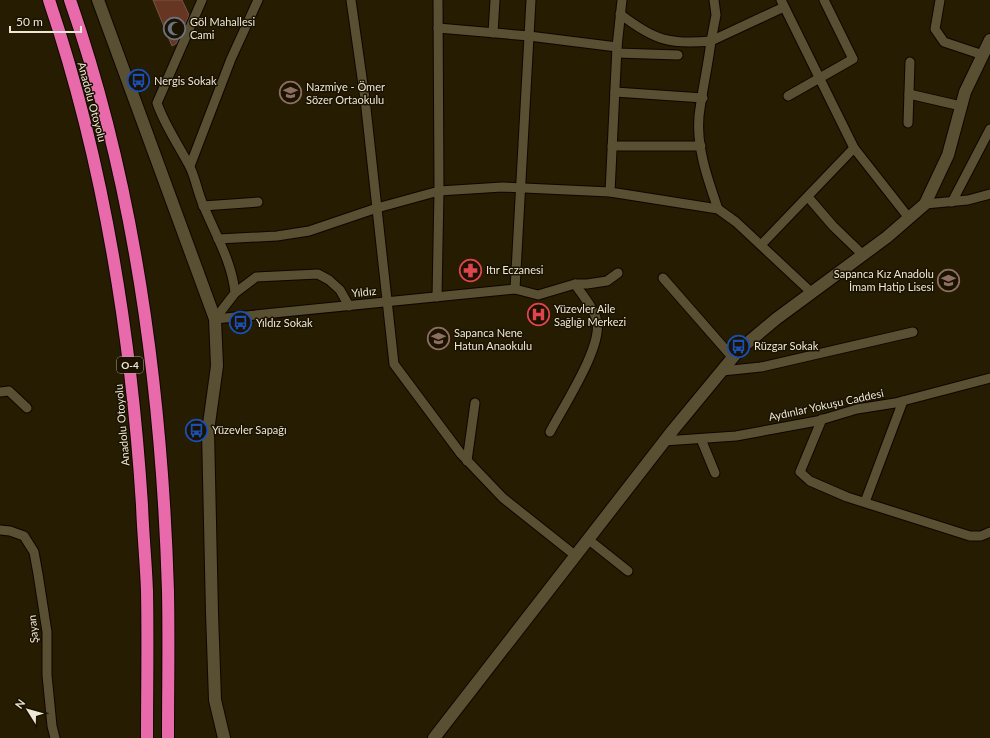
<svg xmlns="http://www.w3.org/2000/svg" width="990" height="738" font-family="Lato,sans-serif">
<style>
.building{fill:#673622;stroke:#75564a}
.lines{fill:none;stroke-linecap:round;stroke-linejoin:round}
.street-casing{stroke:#0e0600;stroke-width:11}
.secondary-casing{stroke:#0e0600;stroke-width:14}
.highway-casing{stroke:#0e0600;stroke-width:14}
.street{stroke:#594f32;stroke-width:9}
.secondary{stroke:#594f32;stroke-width:12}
.highway{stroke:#e96aaa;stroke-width:12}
.labels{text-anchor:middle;stroke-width:3;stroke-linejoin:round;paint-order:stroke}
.shield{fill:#1b1300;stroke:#aea796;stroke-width:1}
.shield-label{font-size:10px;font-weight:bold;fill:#ede7d7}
.poi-label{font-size:11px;fill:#ede7d7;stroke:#1b1300;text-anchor:start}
.street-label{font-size:11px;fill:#ede7d7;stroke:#1b1300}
</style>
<rect width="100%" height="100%" fill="#251c01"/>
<path class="building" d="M153,0H182L189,15L177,43L172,46Z"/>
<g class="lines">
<defs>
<g id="street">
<path d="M202,0L157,103C165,126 178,144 189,165C195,176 197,190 202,202C214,232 232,261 235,293L215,319"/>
<path d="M351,0L365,99L394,364L461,454L503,498L576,556"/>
<path d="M714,0L716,15L711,41L784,7"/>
<path d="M940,0L935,29L944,42L983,55"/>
<path d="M620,14C654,40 669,45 711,41C708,66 702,91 699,116C696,147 708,180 718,209"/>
<path d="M438,28L529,36L617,47"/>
<path d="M493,33L495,0"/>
<path d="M617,53L678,55"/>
<path d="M615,92L703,98"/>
<path d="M909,94L961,106"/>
<path d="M788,96L853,59L824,0"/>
<path d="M908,123L910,62"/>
<path d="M612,146H701"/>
<path d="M854,148L909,218"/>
<path d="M190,166L231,59L258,0"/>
<path d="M610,192L617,47L622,0"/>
<path d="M808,197L833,226L863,255"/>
<path d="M952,202L990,129"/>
<path d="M925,204L968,200L990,194"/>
<path d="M203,206L258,202"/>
<path d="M218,239L277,236L309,231L377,208L439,191L502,187L610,192L718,209L736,222L812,293"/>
<path d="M761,245L854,148L781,0"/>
<path d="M663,278L733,358"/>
<path d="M515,289L531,0"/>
<path d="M235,293L256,277L318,274L329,280L340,290L349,306"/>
<path d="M437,297L439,191L438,0"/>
<path d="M215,319L515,289L538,295L575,284H587L607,281L618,273"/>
<path d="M722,371L761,367L913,332"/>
<path d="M0,392L9,391L27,408"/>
<path d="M822,419L800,472L810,481L847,497L970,536H981L990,532"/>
<path d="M550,432C563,407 602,348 597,322C595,309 582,295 575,284"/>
<path d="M701,439L715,473"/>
<path d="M664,441L736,436L817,421L857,409L895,403L990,378"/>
<path d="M467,461L475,403"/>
<path d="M865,502L903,401"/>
<path d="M0,530L10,531L24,536L34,552L38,574L47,632V675L52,726L55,738"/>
<path d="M589,540L628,571"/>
</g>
<g id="secondary">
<path d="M98,0L215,319L217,366L208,431L212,613L215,700L224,738"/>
<path d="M434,738L673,430L739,350L776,319L887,237L925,204L948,155L965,92L990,40"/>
</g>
<g id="highway">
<path d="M49,0C104,163 131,333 142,505C143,534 146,563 147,591C148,640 147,689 147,738"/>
<path d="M70,0C136,189 162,392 168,591C169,640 168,689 168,738"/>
</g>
</defs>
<use href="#street" class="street-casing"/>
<use href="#secondary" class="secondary-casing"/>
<use href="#highway" class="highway-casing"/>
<use href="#street" class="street"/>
<use href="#secondary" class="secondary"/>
<use href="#highway" class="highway"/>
</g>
<defs>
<symbol id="mosque-ring" viewBox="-11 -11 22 22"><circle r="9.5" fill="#1b1300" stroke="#6b7280" stroke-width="1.5"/><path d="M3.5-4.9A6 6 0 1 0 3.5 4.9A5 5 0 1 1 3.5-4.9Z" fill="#6b7280"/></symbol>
<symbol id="bus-ring" viewBox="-11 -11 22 22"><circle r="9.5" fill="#1b1300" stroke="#1a4fb4" stroke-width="1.5"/><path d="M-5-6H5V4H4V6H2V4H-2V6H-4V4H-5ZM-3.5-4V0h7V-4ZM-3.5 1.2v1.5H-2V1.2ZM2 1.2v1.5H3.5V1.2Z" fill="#1a4fb4"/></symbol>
<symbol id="school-ring" viewBox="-11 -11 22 22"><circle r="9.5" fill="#1b1300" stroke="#8d6e63" stroke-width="1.5"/><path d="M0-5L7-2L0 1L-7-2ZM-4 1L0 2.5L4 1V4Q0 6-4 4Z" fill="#8d6e63"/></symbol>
<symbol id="pharmacy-ring" viewBox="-11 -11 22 22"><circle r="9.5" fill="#1b1300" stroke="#e0444e" stroke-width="1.5"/><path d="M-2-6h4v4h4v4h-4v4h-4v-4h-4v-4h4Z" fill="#e0444e"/></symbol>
<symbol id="hospital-ring" viewBox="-11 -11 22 22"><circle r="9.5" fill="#1b1300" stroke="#e0444e" stroke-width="1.5"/><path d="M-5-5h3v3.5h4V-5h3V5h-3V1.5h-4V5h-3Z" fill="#e0444e"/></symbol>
</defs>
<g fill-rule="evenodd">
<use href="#mosque-ring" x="162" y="16" width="25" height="25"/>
<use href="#bus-ring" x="126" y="68" width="25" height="25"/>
<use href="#school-ring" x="278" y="80" width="25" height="25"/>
<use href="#pharmacy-ring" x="458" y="258" width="25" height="25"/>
<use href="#school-ring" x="936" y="268" width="25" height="25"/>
<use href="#hospital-ring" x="526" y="302" width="25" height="25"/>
<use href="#bus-ring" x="228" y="310" width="25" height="25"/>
<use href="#school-ring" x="426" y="326" width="25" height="25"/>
<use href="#bus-ring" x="726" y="334" width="25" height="25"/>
<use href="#bus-ring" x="184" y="418" width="25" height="25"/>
</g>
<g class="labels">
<rect class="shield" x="117" y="357" width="26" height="16" rx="3"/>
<g class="shield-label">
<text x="130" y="369">O-4</text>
</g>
<g class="poi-label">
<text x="190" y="26">Göl Mahallesi<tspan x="190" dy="13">Cami</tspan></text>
<text x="154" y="85">Nergis Sokak</text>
<text x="306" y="91">Nazmiye - Ömer<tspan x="306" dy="13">Sözer Ortaokulu</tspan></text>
<text x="486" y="274">Itır Eczanesi</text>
<text x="934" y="278" text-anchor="end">Sapanca Kız Anadolu<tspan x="934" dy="13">İmam Hatip Lisesi</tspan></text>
<text x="554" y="313">Yüzevler Aile<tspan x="554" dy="13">Sağlığı Merkezi</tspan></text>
<text x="256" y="327">Yıldız Sokak</text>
<text x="454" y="337">Sapanca Nene<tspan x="454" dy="13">Hatun Anaokulu</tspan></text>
<text x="754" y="350">Rüzgar Sokak</text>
<text x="212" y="434">Yüzevler Sapağı</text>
</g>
<g class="street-label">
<text transform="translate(92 102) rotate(75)" y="4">Anadolu Otoyolu</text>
<text transform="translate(364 292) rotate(-6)" y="4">Yıldız</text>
<text transform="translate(826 405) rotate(-12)" y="4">Aydınlar Yokuşu Caddesi</text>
<text transform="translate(122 425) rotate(-95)" y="4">Anadolu Otoyolu</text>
<text transform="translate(33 629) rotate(-95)" y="4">Şayan</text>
</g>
</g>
<g transform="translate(28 710) rotate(307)" stroke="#1b1300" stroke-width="3" paint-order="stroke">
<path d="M0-3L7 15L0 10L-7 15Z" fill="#ede7d7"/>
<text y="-6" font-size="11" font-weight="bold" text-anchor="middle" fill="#ede7d7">N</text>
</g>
<path d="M10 26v6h71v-6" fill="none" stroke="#ede7d7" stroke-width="2"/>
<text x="16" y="26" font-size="12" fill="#ede7d7" stroke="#1b1300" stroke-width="3" paint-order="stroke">50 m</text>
</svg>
